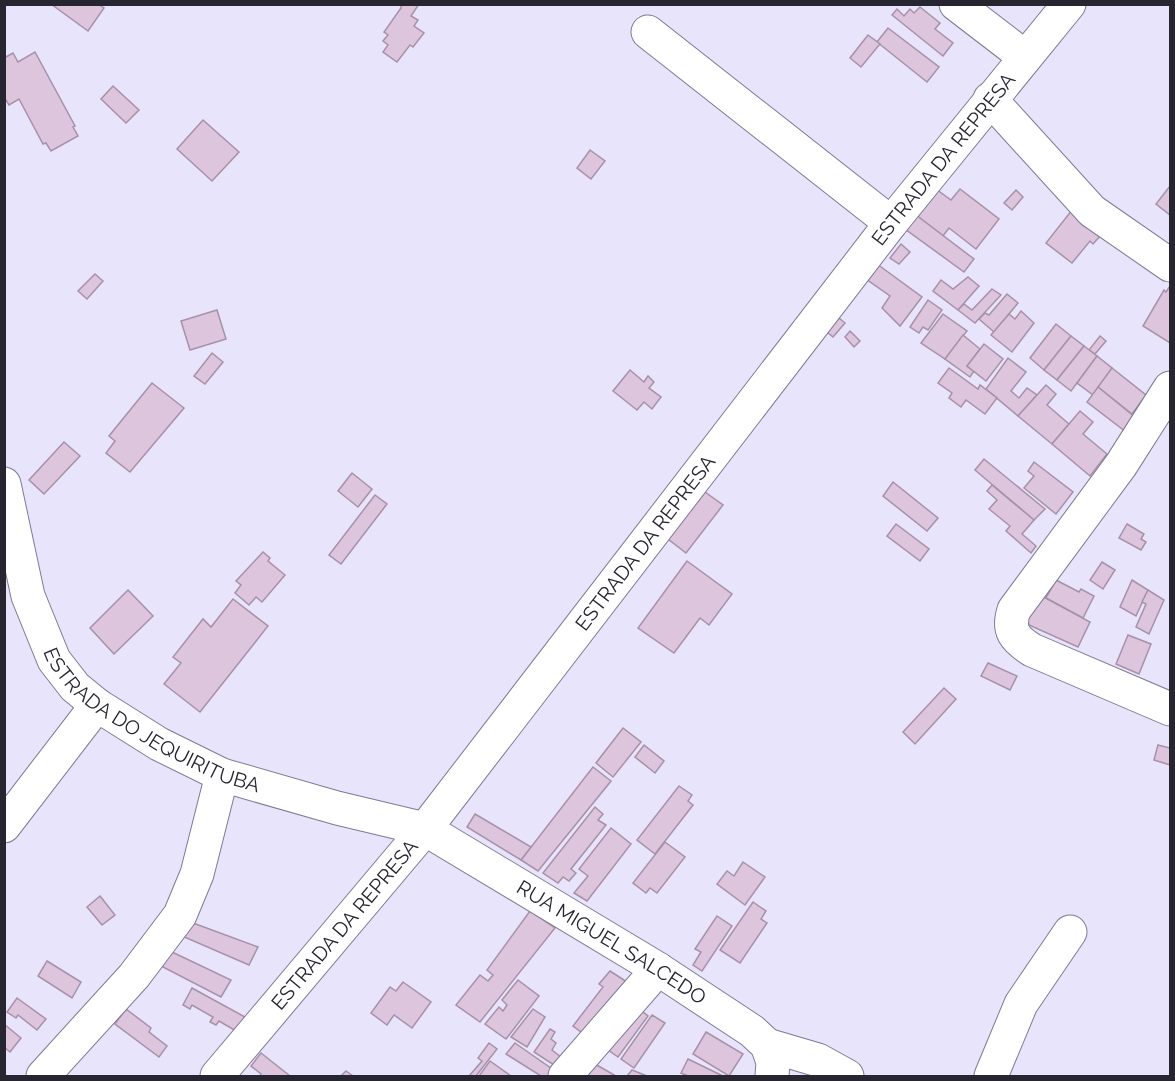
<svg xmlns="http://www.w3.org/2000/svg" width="1175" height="1081" font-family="Raleway,sans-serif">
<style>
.building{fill:#ddc5dd;stroke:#a791a8;stroke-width:1.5}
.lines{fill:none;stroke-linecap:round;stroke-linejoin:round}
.minor-casing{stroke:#7e7a95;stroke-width:35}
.minor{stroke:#fff;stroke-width:33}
.labels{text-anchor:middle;stroke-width:4.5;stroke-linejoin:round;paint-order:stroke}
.street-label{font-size:20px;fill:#262530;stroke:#fff}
</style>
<rect width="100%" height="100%" fill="#e7e4fc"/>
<g class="building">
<path d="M51,4H98L104,8L88,31Z"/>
<path d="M401,4H419L411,16L418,20L414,26L424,33L413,47L410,45L397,62L383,52L388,45L383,41L388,35L384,32L401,8Z"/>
<path d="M920,7L940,23L935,29L953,43L943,56L892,15L897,9L904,16L910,9L914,13Z"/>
<path d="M888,28L939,67L927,82L877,42Z"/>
<path d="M868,35L880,44L861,67L850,58Z"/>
<path d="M35,52L75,126L73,127L78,136L51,151L46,143L43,144L19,99L9,105L4,97V58L13,53L18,62Z"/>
<path d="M113,86L139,110L126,123L101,99Z"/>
<path d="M203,120L239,152L212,181L177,149Z"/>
<path d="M590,150L605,161L591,179L577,168Z"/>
<path d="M1170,186V215L1156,204Z"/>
<path d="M936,189L951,200L960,189L999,219L976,249L949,228L943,236L916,215Z"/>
<path d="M1016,190L1023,197L1012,210L1004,203Z"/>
<path d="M1072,210L1101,235L1093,244L1090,241L1072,263L1046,243Z"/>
<path d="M916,215L974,259L964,272L905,229Z"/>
<path d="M901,244L910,252L899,264L890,258Z"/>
<path d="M877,264L922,297L900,326L882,308L890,296L866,279Z"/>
<path d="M95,274L103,281L87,299L78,291Z"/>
<path d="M968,277L979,286L958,310L933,291L941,280L953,289Z"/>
<path d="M1170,286V343L1143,326L1164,290L1166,292Z"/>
<path d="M992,289L1001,295L975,323L958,310L964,304L972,310Z"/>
<path d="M1007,294L1018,303L994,332L979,319L985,313L989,315Z"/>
<path d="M928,300L942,310L928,330L923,327L919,333L910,327Z"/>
<path d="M217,310L226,339L190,350L181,321Z"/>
<path d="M1021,311L1034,323L1012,352L991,335L1009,314L1015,319Z"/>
<path d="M943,314L967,331L945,359L921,343Z"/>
<path d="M839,318L845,323L833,337L827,332Z"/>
<path d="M1056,324L1071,336L1044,370L1030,358Z"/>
<path d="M850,331L860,341L854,347L845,337Z"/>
<path d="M963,335L980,349L967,366L974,371L970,377L945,359Z"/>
<path d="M1071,336L1084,346L1057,380L1044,370Z"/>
<path d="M1100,336L1106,341L1095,354L1089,350Z"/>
<path d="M984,344L1003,359L986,381L967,366Z"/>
<path d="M1084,346L1097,356L1071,391L1057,380Z"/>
<path d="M212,353L223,362L205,384L194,376Z"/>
<path d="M1097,356L1112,368L1093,395L1077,383Z"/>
<path d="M1008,358L1026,372L1011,391L1019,398L1027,388L1037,395L1018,416L986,389Z"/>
<path d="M949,368L978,389L980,385L997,398L985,414L966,400L961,407L949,398L952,393L938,383Z"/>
<path d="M1112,368L1146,395L1132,414L1098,387Z"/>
<path d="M630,370L644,382L648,376L654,382L649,388L661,397L652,409L644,402L637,410L613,391Z"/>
<path d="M152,383L184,408L130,472L106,453L115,441L109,436Z"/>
<path d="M1046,385L1056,394L1047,405L1069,424L1052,444L1018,416Z"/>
<path d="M1098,387L1136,418L1126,432L1087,402Z"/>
<path d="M1080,411L1093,422L1083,434L1107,454L1090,476L1052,444Z"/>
<path d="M64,442L80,456L44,494L29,480Z"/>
<path d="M984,459L1045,509L1034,520L975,470Z"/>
<path d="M1034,462L1073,492L1056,514L1024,488L1034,476L1028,471Z"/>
<path d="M352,473L372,489L358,507L338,491Z"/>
<path d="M893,482L938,518L927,531L883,496Z"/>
<path d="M992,485L1034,520L1022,534L1036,546L1031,553L1006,531L1010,526L989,509L997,500L987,491Z"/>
<path d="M705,492L723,505L686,553L668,539Z"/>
<path d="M375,495L387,504L341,564L329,555Z"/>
<path d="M896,524L929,549L920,561L887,536Z"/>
<path d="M1127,524L1144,534L1141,539L1146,542L1141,550L1119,538Z"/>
<path d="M263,552L270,558L268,561L285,575L262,602L256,597L249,605L235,593L241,585L236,581Z"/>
<path d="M687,561L732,594L709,625L700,618L674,653L638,628Z"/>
<path d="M1102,562L1115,570L1103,589L1090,580Z"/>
<path d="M1056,580L1079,592L1081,589L1094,596L1083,618L1046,598Z"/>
<path d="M1132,580L1148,590L1136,616L1120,607Z"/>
<path d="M128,590L153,616L114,654L90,628Z"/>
<path d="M1148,590L1164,600L1149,634L1136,627L1146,604L1142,602Z"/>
<path d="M1040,595L1090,622L1078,647L1029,625L1027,618Z"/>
<path d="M233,599L268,626L200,712L164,684L181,663L173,657L203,619L211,627Z"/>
<path d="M1128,635L1151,644L1139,674L1116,664Z"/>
<path d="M988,663L1017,676L1010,690L981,676Z"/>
<path d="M944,688L956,699L915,744L903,732Z"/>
<path d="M623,728L641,742L613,777L596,763Z"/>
<path d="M644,745L664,761L655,773L635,757Z"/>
<path d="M1158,745L1170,748V765L1154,760Z"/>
<path d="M593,767L611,781L538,871L521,860Z"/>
<path d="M679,786L692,795L688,801L693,805L655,854L637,840Z"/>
<path d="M595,807L603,814L598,820L606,825L571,869L576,873L569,881L563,877L558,883L543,873Z"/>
<path d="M475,814L531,847L521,860L467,827Z"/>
<path d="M611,828L631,844L587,901L574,893L588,876L579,869Z"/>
<path d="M665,842L685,857L657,893L650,888L646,893L633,883Z"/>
<path d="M743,862L765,877L745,905L717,884L727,871L734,876Z"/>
<path d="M100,896L115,915L102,925L87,907Z"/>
<path d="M753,902L766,911L761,919L767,923L740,963L720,950Z"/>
<path d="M530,911L555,928L480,1022L456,1005L480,975L488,981L493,975L487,970Z"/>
<path d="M717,916L732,926L702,971L693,965L701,952L695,949Z"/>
<path d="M193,923L258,947L249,965L182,936Z"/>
<path d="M172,952L231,980L221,997L161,966Z"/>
<path d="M47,961L81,982L72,998L38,976Z"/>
<path d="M610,971L627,982L585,1035L573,1026L603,987L599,984Z"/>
<path d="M518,980L539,996L506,1039L485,1024L499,1007L503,1011L507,1005L502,1000Z"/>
<path d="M403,982L431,1002L412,1028L394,1015L387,1025L371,1013L390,987L396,991Z"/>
<path d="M192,988L245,1017L236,1031L219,1021L216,1025L210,1022L213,1017L192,1005L190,1009L183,1005Z"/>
<path d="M17,998L46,1019L37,1030L18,1015L16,1018L7,1012Z"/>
<path d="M634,1005L648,1016L618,1057L604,1047Z"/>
<path d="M126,1009L151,1028L149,1032L167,1046L159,1057L115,1024Z"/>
<path d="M533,1009L545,1017L527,1047L511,1037Z"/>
<path d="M652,1015L665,1023L634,1068L621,1059Z"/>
<path d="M4,1024L21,1038L10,1052L4,1047Z"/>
<path d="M550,1029L555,1032L551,1039L556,1043L552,1050L561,1057L554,1065L534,1052Z"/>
<path d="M706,1032L743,1054L729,1076L693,1054Z"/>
<path d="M489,1043L497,1049L476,1076H469L482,1061L478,1058Z"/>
<path d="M515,1043L555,1071L551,1076H541L506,1054Z"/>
<path d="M261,1053L290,1076H260L261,1074L251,1066Z"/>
<path d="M688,1059L723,1076H688L681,1073Z"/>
<path d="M588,1060L616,1076H580Z"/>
<path d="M490,1061L511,1076H479Z"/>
<path d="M632,1070L647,1076H627Z"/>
<path d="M346,1071L353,1076H341Z"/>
</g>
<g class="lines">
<defs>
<g id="minor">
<path d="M956,4L1025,57"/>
<path d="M648,32L891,223"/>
<path d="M990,99L1092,211L1170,265"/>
<path d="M1170,388L1121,465L1014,610C1007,631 1015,639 1032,650L1170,709"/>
<path id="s1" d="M4,484L28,596L54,660L75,687L97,705L159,744L222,775L337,808L425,829L658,969L752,1031L767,1045L773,1062L772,1076"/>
<path d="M4,826L97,705"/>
<path d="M767,1045L818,1060L847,1076"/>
<path d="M43,1076L134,976L180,915L197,874L222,775"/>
<path id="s2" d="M217,1076L425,829L891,223L1069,4"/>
<path d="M565,1076L658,969"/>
<path d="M991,1076L1021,1004L1070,932"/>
</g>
</defs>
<use href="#minor" class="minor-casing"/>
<use href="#minor" class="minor"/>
</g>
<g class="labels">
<g class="street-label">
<text dy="7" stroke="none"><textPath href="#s2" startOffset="1170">ESTRADA DA REPRESA</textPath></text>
<text dy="7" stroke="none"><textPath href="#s2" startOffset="684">ESTRADA DA REPRESA</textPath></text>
<text dy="7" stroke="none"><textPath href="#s1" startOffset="300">ESTRADA DO JEQUIRITUBA</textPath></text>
<text dy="7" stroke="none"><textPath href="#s2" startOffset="198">ESTRADA DA REPRESA</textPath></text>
<text dy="7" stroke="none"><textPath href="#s1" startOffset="818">RUA MIGUEL SALCEDO</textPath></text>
</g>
</g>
<rect width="1175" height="1081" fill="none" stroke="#262530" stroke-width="12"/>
</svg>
